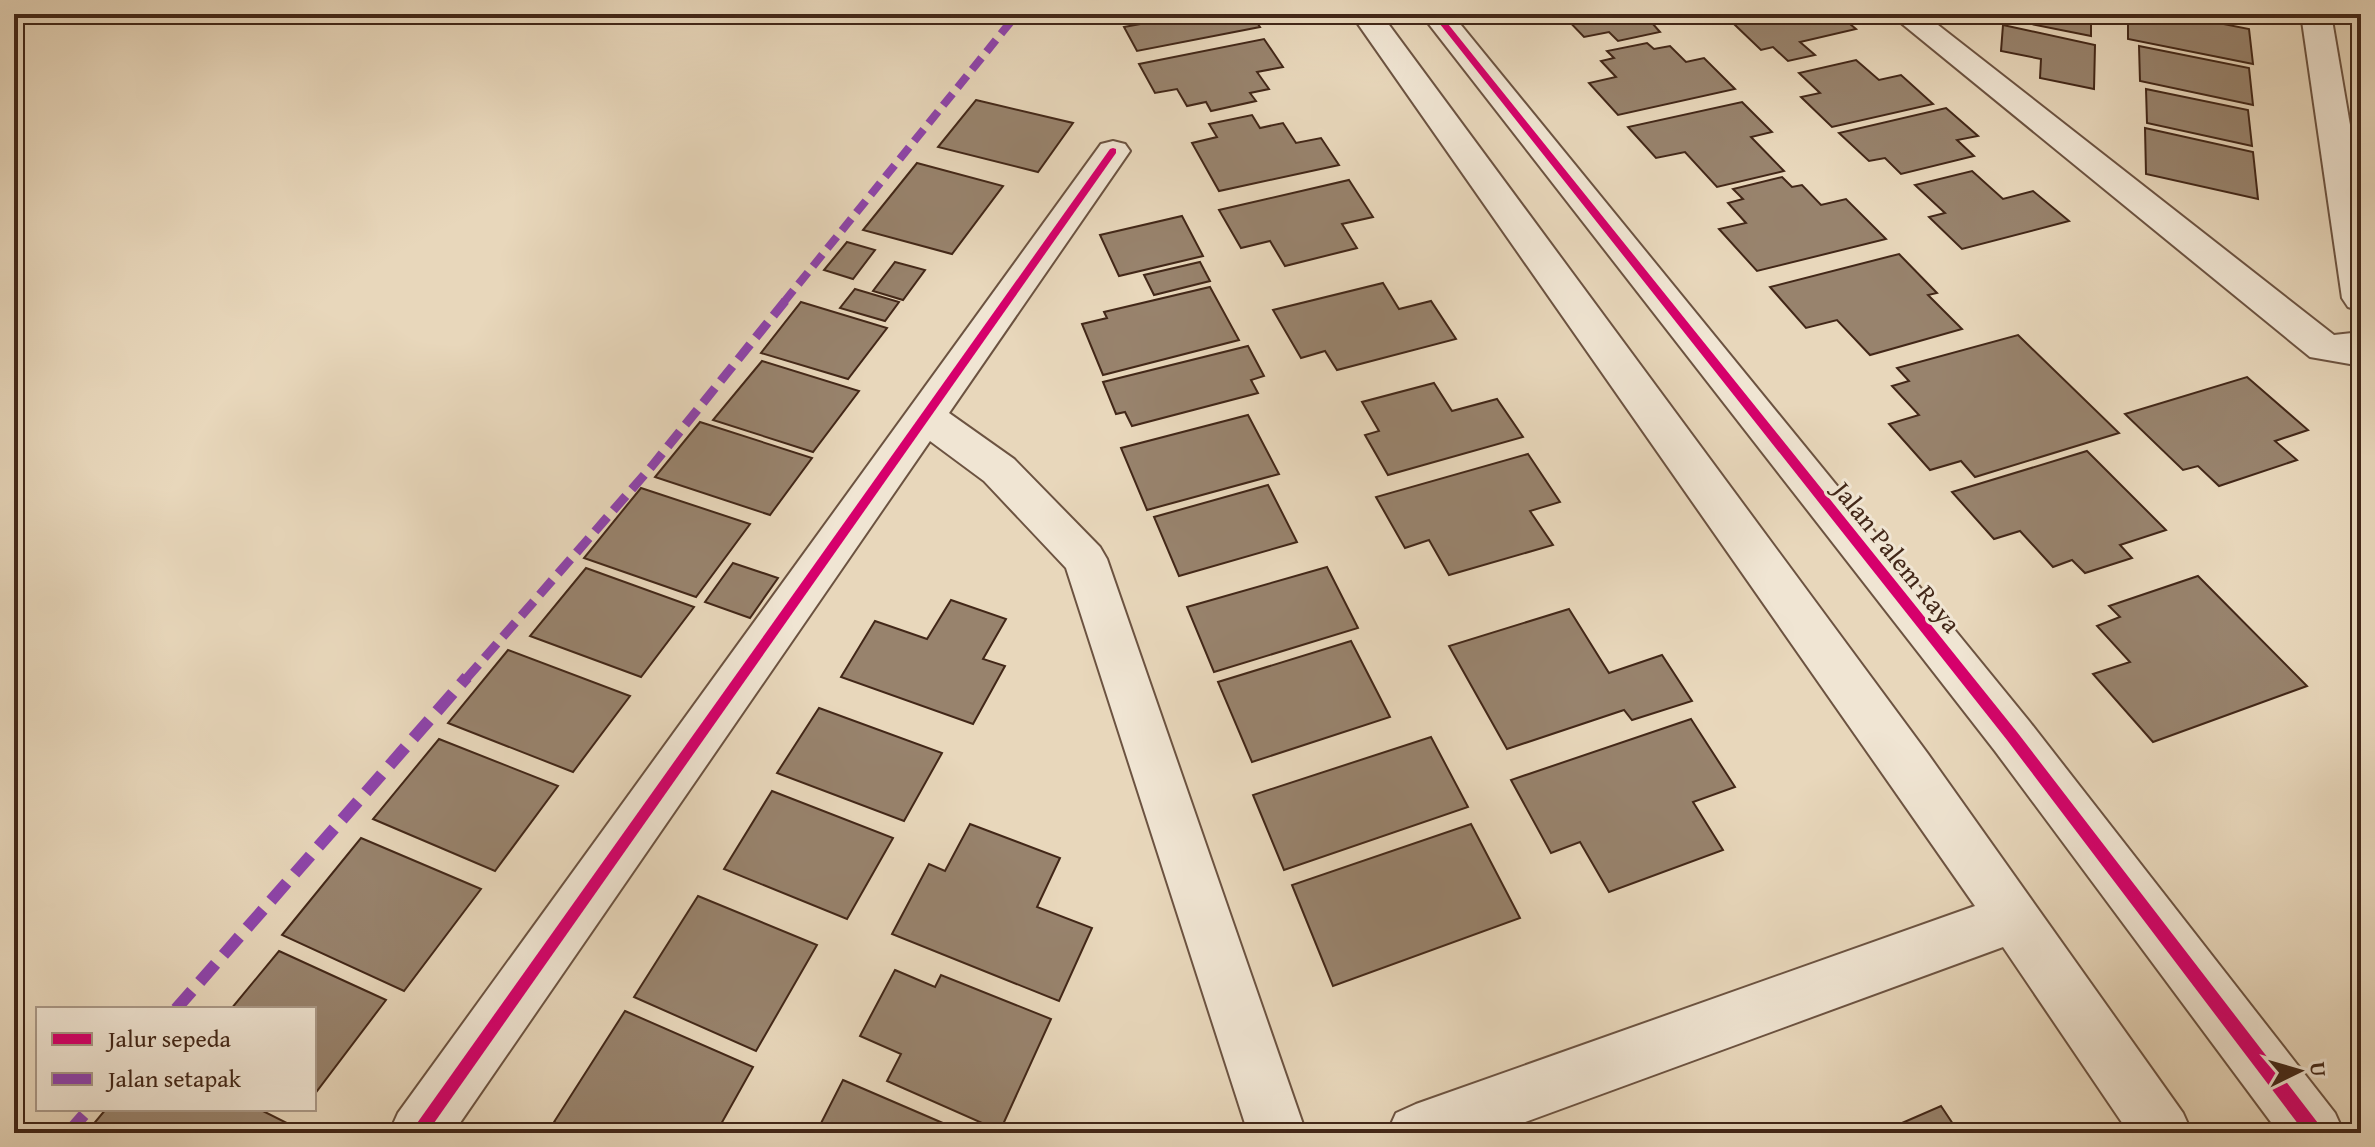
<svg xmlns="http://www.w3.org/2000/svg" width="2375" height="1147" font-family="'Gentium Book Plus',serif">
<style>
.building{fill:#98836d;stroke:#422718;stroke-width:2}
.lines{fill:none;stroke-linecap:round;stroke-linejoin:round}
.minor-casing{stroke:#6c5341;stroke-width:4}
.minor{fill:#f0e5d3;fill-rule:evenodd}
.quiet-far2{stroke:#8e44ad;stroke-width:8;stroke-dasharray:15 8;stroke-linecap:butt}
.quiet-far1{stroke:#8e44ad;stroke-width:9;stroke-dasharray:19 9;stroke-linecap:butt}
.quiet{stroke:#8e44ad;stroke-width:12;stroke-dasharray:24 12;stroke-linecap:butt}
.cycleway-casing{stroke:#f0e5d3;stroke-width:5}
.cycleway{fill:#d6006c;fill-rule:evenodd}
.labels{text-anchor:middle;stroke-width:6;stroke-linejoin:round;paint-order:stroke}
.street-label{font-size:26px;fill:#422718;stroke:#f0e5d3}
</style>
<rect width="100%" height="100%" fill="#e8d7bb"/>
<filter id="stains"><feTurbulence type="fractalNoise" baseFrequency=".0025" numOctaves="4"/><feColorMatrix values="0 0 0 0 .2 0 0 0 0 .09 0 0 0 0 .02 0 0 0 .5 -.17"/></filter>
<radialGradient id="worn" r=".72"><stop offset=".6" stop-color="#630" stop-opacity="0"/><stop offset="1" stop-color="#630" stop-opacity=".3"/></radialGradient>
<g class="building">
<path d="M1141,14H1251L1260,27L1137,51L1124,27L1146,23Z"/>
<path d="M1562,14H1659L1665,21L1652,23L1660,32L1618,41L1609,32L1584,37Z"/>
<path d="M1783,14H1838L1856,29L1800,42L1815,55L1788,61L1773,47L1761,50L1734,24Z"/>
<path d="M2017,14H2091V36L2016,21Z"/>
<path d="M2128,14H2173L2249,29L2253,64L2128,39Z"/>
<path d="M2211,14H2249L2250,22Z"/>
<path d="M2003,25L2095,45L2094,89L2040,78L2041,59L2001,51Z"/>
<path d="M1264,39L1283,67L1257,72L1269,89L1250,93L1256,101L1211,111L1206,102L1187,106L1177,89L1155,93L1139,64Z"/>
<path d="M1647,43L1654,49L1670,46L1686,62L1704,58L1735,89L1618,115L1589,83L1616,77L1601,61L1614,58L1607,51Z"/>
<path d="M2139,46L2249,68L2253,105L2140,81Z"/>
<path d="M1856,60L1879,80L1901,75L1933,104L1832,127L1801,97L1820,93L1799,73Z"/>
<path d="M2146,89L2248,110L2252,146L2147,123Z"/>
<path d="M976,100L1073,123L1038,172L938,147Z"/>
<path d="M1742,102L1772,132L1751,137L1784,171L1717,187L1685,152L1656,158L1628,127Z"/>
<path d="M1946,108L1978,136L1957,140L1974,156L1901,174L1885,158L1869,161L1839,133Z"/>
<path d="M1252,115L1260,128L1283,123L1296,143L1321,138L1339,165L1219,191L1192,143L1217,137L1209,124Z"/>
<path d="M2145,128L2253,152L2258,199L2146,174Z"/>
<path d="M917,163L1003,186L952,254L863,230Z"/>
<path d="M1972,171L2003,199L2033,191L2069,221L1962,249L1929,217L1945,213L1915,185Z"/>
<path d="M1782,177L1792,187L1802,185L1821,205L1846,199L1886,239L1757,271L1719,229L1746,223L1728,203L1743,199L1733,189Z"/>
<path d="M1349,180L1373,217L1342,224L1357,248L1285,266L1270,241L1241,248L1219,210Z"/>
<path d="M1182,216L1203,256L1119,276L1100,235Z"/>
<path d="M847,242L875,250L853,279L824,270Z"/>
<path d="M1899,254L1937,293L1928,295L1962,329L1870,355L1837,320L1806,328L1770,287Z"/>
<path d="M895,262L925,270L903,300L873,291Z"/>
<path d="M1200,262L1210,281L1154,295L1144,275Z"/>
<path d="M1383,283L1399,309L1431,301L1456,339L1337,370L1325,351L1301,358L1273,310Z"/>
<path d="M1210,287L1239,340L1103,375L1082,324L1107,318L1104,312Z"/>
<path d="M855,289L899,302L885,321L840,308Z"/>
<path d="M801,302L887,328L848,379L761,353Z"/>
<path d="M2018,335L2119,433L1975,477L1961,461L1930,470L1889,424L1919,415L1892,386L1909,381L1897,368Z"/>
<path d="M1248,346L1264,376L1251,380L1258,393L1132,426L1125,412L1116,414L1103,382Z"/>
<path d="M762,361L859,391L813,452L713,420Z"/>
<path d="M2247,377L2308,430L2275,441L2297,460L2219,486L2198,466L2183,470L2125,414Z"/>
<path d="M1434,383L1452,411L1497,399L1523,437L1388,475L1365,435L1379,431L1362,402Z"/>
<path d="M1248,415L1279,474L1147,510L1121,448Z"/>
<path d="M700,422L812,458L770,515L655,477Z"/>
<path d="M2087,451L2166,530L2120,545L2132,558L2085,573L2072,560L2053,567L2020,531L1994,539L1952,492Z"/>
<path d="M1528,454L1560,502L1530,511L1553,545L1449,575L1429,540L1405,548L1376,497Z"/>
<path d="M1268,485L1297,542L1179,576L1154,517Z"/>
<path d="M641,488L750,524L696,597L584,558Z"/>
<path d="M733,563L778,578L750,618L705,602Z"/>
<path d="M1327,567L1358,628L1214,672L1187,607Z"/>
<path d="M586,568L694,607L641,677L530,636Z"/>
<path d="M2198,576L2307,686L2153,742L2093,674L2130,662L2097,626L2120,617L2109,606Z"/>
<path d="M951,600L1006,619L983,659L1005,666L973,724L841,677L875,621L927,639Z"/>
<path d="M1569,609L1609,673L1662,655L1692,701L1632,720L1624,710L1507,749L1449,646Z"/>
<path d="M1351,641L1390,717L1252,762L1218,682Z"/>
<path d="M508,650L630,696L573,772L448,723Z"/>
<path d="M819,708L942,753L904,821L777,773Z"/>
<path d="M1691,719L1735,787L1693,802L1723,850L1609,892L1580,842L1551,853L1511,780Z"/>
<path d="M1431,737L1468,807L1284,870L1253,795Z"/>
<path d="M439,739L558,786L495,871L373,819Z"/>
<path d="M772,791L893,838L847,919L724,869Z"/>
<path d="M970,824L1060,858L1037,907L1092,928L1059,1001L892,934L929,864L945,871Z"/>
<path d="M1471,824L1520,918L1333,986L1292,885Z"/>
<path d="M361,838L481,889L404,991L282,935Z"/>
<path d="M698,896L817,945L756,1051L634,997Z"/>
<path d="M279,951L386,1000L314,1095V1009H231Z"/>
<path d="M895,970L935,987L941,975L1051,1019L1000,1131L887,1081L901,1054L860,1036Z"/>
<path d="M625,1011L753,1067L716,1133H577L554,1122Z"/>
<path d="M843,1080L966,1133H816Z"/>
<path d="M1941,1106L1959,1133H1879Z"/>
<path d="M106,1109H259L291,1125L285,1133H86Z"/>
</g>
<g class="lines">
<defs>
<g id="minor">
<path d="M1351,14H1381L1928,754L2183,1113L2192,1133H2129L2003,947L1495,1133H1387L1396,1113L1416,1104L1975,906Z"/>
<path d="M1421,14H1452L2029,721L2335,1113L2344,1133H2279L1995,751Z"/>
<path d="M1890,14H1924L2334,335L2361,332V360L2350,364L2310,357Z"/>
<path d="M2301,14H2331L2361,189V311L2348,307L2342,298Z"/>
<path d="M1113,141L1125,144L1130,151L949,413L1014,459L1100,547L1107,559L1306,1133H1248L1066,568L984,481L930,441L453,1133H389L398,1113L1101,144Z"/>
</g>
</defs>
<use href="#minor" class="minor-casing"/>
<use href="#minor" class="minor"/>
<path class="quiet-far2" d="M784,302L1017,14"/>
<path class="quiet-far1" d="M466,679L652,466L786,300"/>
<g class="quiet">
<path d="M176,1009L467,677"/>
<path d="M68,1133L89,1109"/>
</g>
<defs>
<g id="cycleway">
<path d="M1432,14H1440L2017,732L2321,1127L2323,1133H2305L2007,740Z"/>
<path d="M1113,148L1116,149V153L427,1133H410L1110,149Z"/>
</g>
</defs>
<use href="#cycleway" class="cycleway-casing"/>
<use href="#cycleway" class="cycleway"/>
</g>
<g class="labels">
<g class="street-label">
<text transform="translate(1897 557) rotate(51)" y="9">Jalan Palem Raya</text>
</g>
</g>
<rect width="2375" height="1147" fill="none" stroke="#e8d7bb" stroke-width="48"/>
<rect x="16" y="16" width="2343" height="1115" fill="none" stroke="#422718" stroke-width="4"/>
<rect x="24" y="24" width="2327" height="1099" fill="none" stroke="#422718" stroke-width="2"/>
<rect x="36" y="1007" width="280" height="104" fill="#f0e5d3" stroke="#aa9988" stroke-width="2"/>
<rect x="52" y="1033" width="40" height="12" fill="#d6006c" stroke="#aa9988" stroke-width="2"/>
<text x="108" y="1047" font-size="24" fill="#422718">Jalur sepeda</text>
<rect x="52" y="1073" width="40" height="12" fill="#8e44ad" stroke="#aa9988" stroke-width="2"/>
<text x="108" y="1087" font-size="24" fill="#422718">Jalan setapak</text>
<g transform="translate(2299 1071) rotate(85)" stroke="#f0e5d3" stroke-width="6" paint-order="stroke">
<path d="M0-6L14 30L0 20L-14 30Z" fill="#422718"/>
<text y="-12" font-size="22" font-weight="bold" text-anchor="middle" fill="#422718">U</text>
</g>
<rect width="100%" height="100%" filter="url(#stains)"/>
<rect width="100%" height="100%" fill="url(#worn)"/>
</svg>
